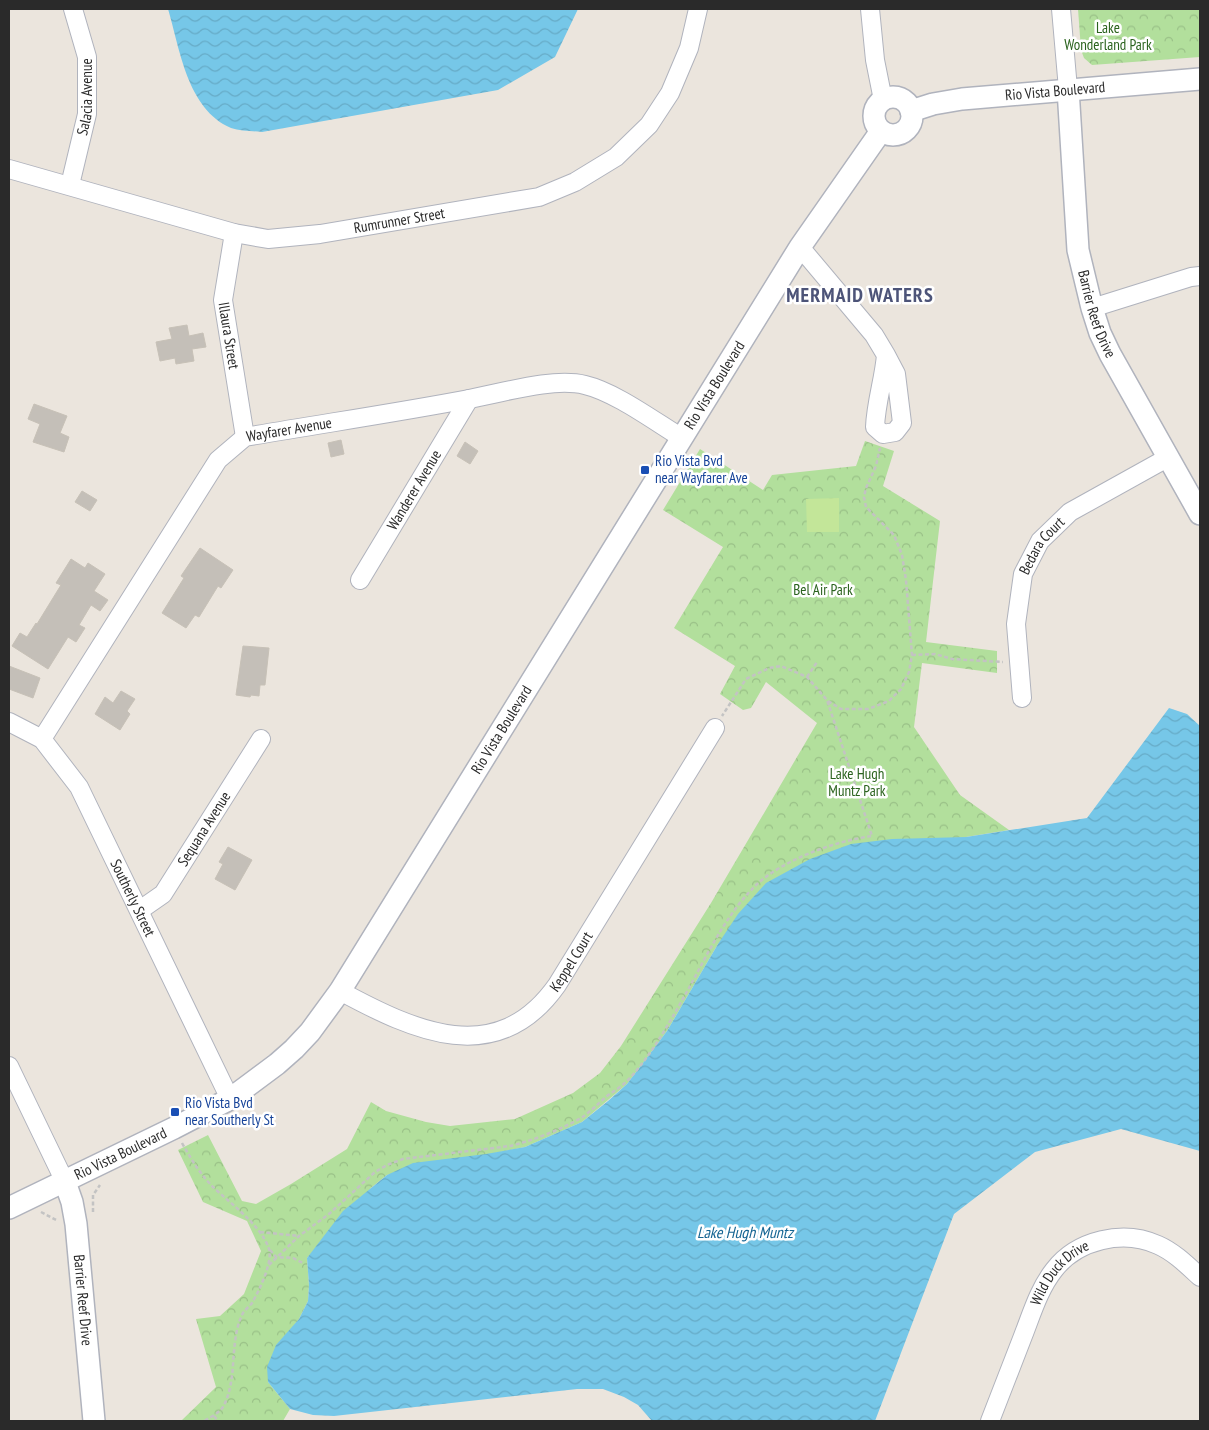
<svg xmlns="http://www.w3.org/2000/svg" width="1209" height="1430" font-family="'PT Sans Narrow',sans-serif">
<style>
.park{fill:url(#park-crowns)}
.pitch{fill:#c3e699}
.water{fill:url(#water-waves)}
.building{fill:#c4bfb8;stroke:#c7c1b7}
.lines{fill:none;stroke-linecap:round;stroke-linejoin:round}
.minor-casing{stroke:#b0b3bd;stroke-width:20}
.tertiary-casing{stroke:#b0b3bd;stroke-width:24}
.path{stroke:#c3c3c3;stroke-width:2.5;stroke-dasharray:4 2.5;stroke-linecap:butt}
.minor{stroke:#fff;stroke-width:18}
.tertiary{stroke:#fff;stroke-width:21}
.transit-dot{fill:#1a4fb4;stroke:#fff;stroke-width:2}
.labels{text-anchor:middle;stroke-width:5;stroke-linejoin:round;paint-order:stroke}
.park-label{font-size:15px;fill:#2b631e;stroke:#fff}
.street-label{font-size:15px;fill:#2a2a2a;stroke:#fff}
.transit-label{font-size:15px;fill:#164399;stroke:#fff;text-anchor:start}
.water-label{font-size:16px;font-style:italic;fill:#156593;stroke:#fff}
.district-label{font-size:20px;font-weight:bold;letter-spacing:1px;fill:#4d5478;stroke:#fff}
</style>
<defs>
<pattern id="park-crowns" width="20" height="18" patternUnits="userSpaceOnUse" patternTransform="scale(1.25)"><rect width="20" height="18" fill="#b2df9c"/><path d="M2 6a3 3 0 1 1 6 0M12 15a3 3 0 1 1 6 0" fill="none" stroke="#99c087"/></pattern>
<pattern id="water-waves" width="16" height="10" patternUnits="userSpaceOnUse" patternTransform="scale(1.25)"><rect width="16" height="10" fill="#76c7e8"/><path d="M0 5q4-4 8 0t8 0" fill="none" stroke="#66abc7"/></pattern>
</defs>
<rect width="100%" height="100%" fill="#ebe5dd"/>
<g class="park">
<path d="M1078,9H1200V57L1092,65L1084,58L1081,50Z"/>
<path d="M865,441L894,451L883,486L940,521L926,642L997,651V673L922,663L914,727L960,795L1009,830L966,837L718,944L667,1031L627,1084L582,1122L525,1147L387,1175L372,1187L307,1258L309,1285L308,1301L299,1319L290,1331L268,1382L290,1409L283,1421H181L216,1387L196,1319L220,1316L244,1294L261,1251L247,1221L203,1202L178,1150L208,1135L242,1201L256,1204L291,1184L347,1149L371,1102L386,1111L426,1122L450,1126L515,1119L573,1093L600,1073L621,1046L711,903L817,723L766,682L751,708L743,710L720,694L735,666L674,628L723,547L663,510L700,449L763,490L772,475L856,466Z"/>
</g>
<path class="pitch" d="M839,498V532H807L806,499Z"/>
<g class="water">
<path d="M168,9H578L555,57L498,90L262,132C253,131 240,131 231,128C187,109 180,49 168,9Z"/>
<path d="M1169,708L1187,714L1200,726V1151L1121,1129L1035,1152L954,1214L875,1421H652L638,1405L624,1397L603,1389H577L334,1416L313,1415L290,1409L268,1382L267,1367L276,1345L299,1319L308,1301L309,1285L307,1258L343,1211L387,1175L413,1163L486,1154L525,1147L582,1122L608,1101L627,1084L667,1031L718,944L738,914L766,883L810,859L851,844L892,839L966,837L1087,818Z"/>
</g>
<g class="building">
<path d="M187,325L189,336L203,333L206,347L192,349L194,361L176,364L175,358L160,361L156,342L172,339L169,328Z"/>
<path d="M34,404L67,416L60,433L69,437L64,452L33,442L40,424L28,419Z"/>
<path d="M341,440L344,454L331,457L328,443Z"/>
<path d="M465,442L478,451L470,464L457,456Z"/>
<path d="M82,491L97,500L90,511L75,502Z"/>
<path d="M200,548L233,570L221,588L218,586L199,617L195,615L186,628L162,613L184,578L181,576Z"/>
<path d="M71,559L85,568L88,563L105,574L94,591L108,600L100,611L91,605L79,625L85,628L76,642L68,637L48,669L12,646L20,633L27,637L36,623L37,624L61,585L56,583Z"/>
<path d="M243,646L269,648L265,685H260L259,696L251,695L250,697L236,695Z"/>
<path d="M9,666L40,678L33,698L9,689Z"/>
<path d="M121,691L135,699L127,711L130,714L120,730L95,714L105,697L113,703Z"/>
<path d="M228,847L252,860L235,890L215,879L223,864L219,862Z"/>
</g>
<g class="lines">
<defs>
<g id="minor">
<path d="M870,9L875,60L883,100"/>
<path d="M1061,9L1068,89"/>
<path id="s1" d="M9,169L234,233L268,239L320,234L539,197L575,182L616,157L649,125L670,93L689,48L698,9"/>
<path id="s2" d="M70,185L87,114V57L73,9"/>
<path id="s3" d="M234,233L223,300L245,437"/>
<path d="M800,247L874,335L886,355L896,374L902,423L895,432L883,434L875,427C876,402 884,379 886,355"/>
<path d="M1092,308L1191,277L1200,276"/>
<path id="s4" d="M360,580L469,399"/>
<path id="s5" d="M1022,698L1016,624L1023,574L1040,541L1070,512L1169,457"/>
<path id="s6" d="M9,722L42,739L79,787L230,1099"/>
<path id="s7" d="M42,739L218,460L245,437C320,424 395,413 469,399C502,393 553,377 585,385C615,392 654,421 682,438"/>
<path id="s8" d="M140,910L163,894L261,739"/>
<path id="s9" d="M340,991C414,1031 497,1070 557,985L715,728"/>
<path d="M9,1066L65,1182"/>
<path id="s10" d="M990,1421C1001,1393 1012,1364 1023,1336C1032,1313 1039,1289 1054,1270C1077,1240 1123,1229 1158,1245C1174,1252 1187,1265 1200,1277"/>
</g>
<g id="tertiary">
<path id="s11" d="M1068,89L1078,250L1092,308L1100,333L1110,354L1200,514"/>
<circle cx="893" cy="116" r="19"/>
<path id="s12" d="M911,111L933,104L962,99L1200,79"/>
<path id="s13" d="M65,1182L72,1202L76,1224L94,1421"/>
<path id="s14" d="M9,1208L174,1128L230,1099L277,1064L294,1049L310,1032L340,991L800,247L881,131"/>
</g>
</defs>
<use href="#minor" class="minor-casing"/>
<use href="#tertiary" class="tertiary-casing"/>
<g class="path">
<path d="M912,655L935,654L952,659L1003,662"/>
<path d="M807,677L817,662"/>
<path d="M828,701L841,709H868L889,701L901,689L909,672L912,655L906,580L902,555L894,535L866,507L864,497L866,488L876,466L880,448"/>
<path d="M182,1143C191,1159 200,1174 213,1187C231,1204 261,1225 269,1249C273,1262 259,1291 252,1303C249,1307 244,1310 242,1315C229,1343 238,1377 224,1405C221,1412 211,1417 204,1421"/>
<path d="M41,1212L58,1221"/>
<path d="M93,1212V1195L100,1185"/>
<path d="M260,1232L299,1236"/>
<path d="M270,1250L276,1257L293,1258L303,1263"/>
<path d="M269,1265L299,1236L329,1214L375,1172L387,1165L403,1159L510,1146C532,1141 565,1128 584,1116C592,1110 599,1103 607,1096C614,1091 622,1086 628,1080C652,1055 672,1018 689,988C708,953 726,915 755,886C782,860 835,841 872,836L827,700L807,677L781,666L769,668L746,679L722,716"/>
<path d="M214,1416L218,1421"/>
</g>
<use href="#minor" class="minor"/>
<use href="#tertiary" class="tertiary"/>
</g>
<g class="transit-dot">
<rect x="640" y="465" width="10" height="10" rx="2.5"/>
<rect x="170" y="1107" width="10" height="10" rx="2.5"/>
</g>
<g class="labels">
<g class="park-label">
<text x="1108" y="33">Lake<tspan x="1108" dy="17">Wonderland Park</tspan></text>
<text x="823" y="595">Bel Air Park</text>
<text x="857" y="779">Lake Hugh<tspan x="857" dy="17">Muntz Park</tspan></text>
</g>
<g class="street-label">
<text dy="5" stroke="none"><textPath href="#s12" startOffset="146">Rio Vista Boulevard</textPath></text>
<text dy="5" stroke="none"><textPath href="#s2" startOffset="90">Salacia Avenue</textPath></text>
<text dy="5" stroke="none"><textPath href="#s1" startOffset="401">Rumrunner Street</textPath></text>
<text dy="5" stroke="none"><textPath href="#s11" startOffset="228">Barrier Reef Drive</textPath></text>
<text dy="5" stroke="none"><textPath href="#s3" startOffset="104">Illaura Street</textPath></text>
<text dy="5" stroke="none"><textPath href="#s14" startOffset="1114">Rio Vista Boulevard</textPath></text>
<text dy="5" stroke="none"><textPath href="#s7" startOffset="410">Wayfarer Avenue</textPath></text>
<text dy="5" stroke="none"><textPath href="#s4" startOffset="105">Wanderer Avenue</textPath></text>
<text dy="5" stroke="none"><textPath href="#s5" startOffset="159">Bedara Court</textPath></text>
<text dy="5" stroke="none"><textPath href="#s14" startOffset="709">Rio Vista Boulevard</textPath></text>
<text dy="5" stroke="none"><textPath href="#s8" startOffset="105">Sequana Avenue</textPath></text>
<text dy="5" stroke="none"><textPath href="#s6" startOffset="221">Southerly Street</textPath></text>
<text dy="5" stroke="none"><textPath href="#s9" startOffset="271">Keppel Court</textPath></text>
<text dy="5" stroke="none"><textPath href="#s14" startOffset="124">Rio Vista Boulevard</textPath></text>
<text dy="5" stroke="none"><textPath href="#s10" startOffset="166">Wild Duck Drive</textPath></text>
<text dy="5" stroke="none"><textPath href="#s13" startOffset="120">Barrier Reef Drive</textPath></text>
</g>
<g class="transit-label">
<text x="655" y="466">Rio Vista Bvd<tspan x="655" dy="17">near Wayfarer Ave</tspan></text>
<text x="185" y="1108">Rio Vista Bvd<tspan x="185" dy="17">near Southerly St</tspan></text>
</g>
<g class="water-label">
<text x="745" y="1238">Lake Hugh Muntz</text>
</g>
<g class="district-label">
<text x="860" y="302">MERMAID WATERS</text>
</g>
</g>
<rect width="1209" height="1430" fill="none" stroke="#2a2a2a" stroke-width="20"/>
</svg>
